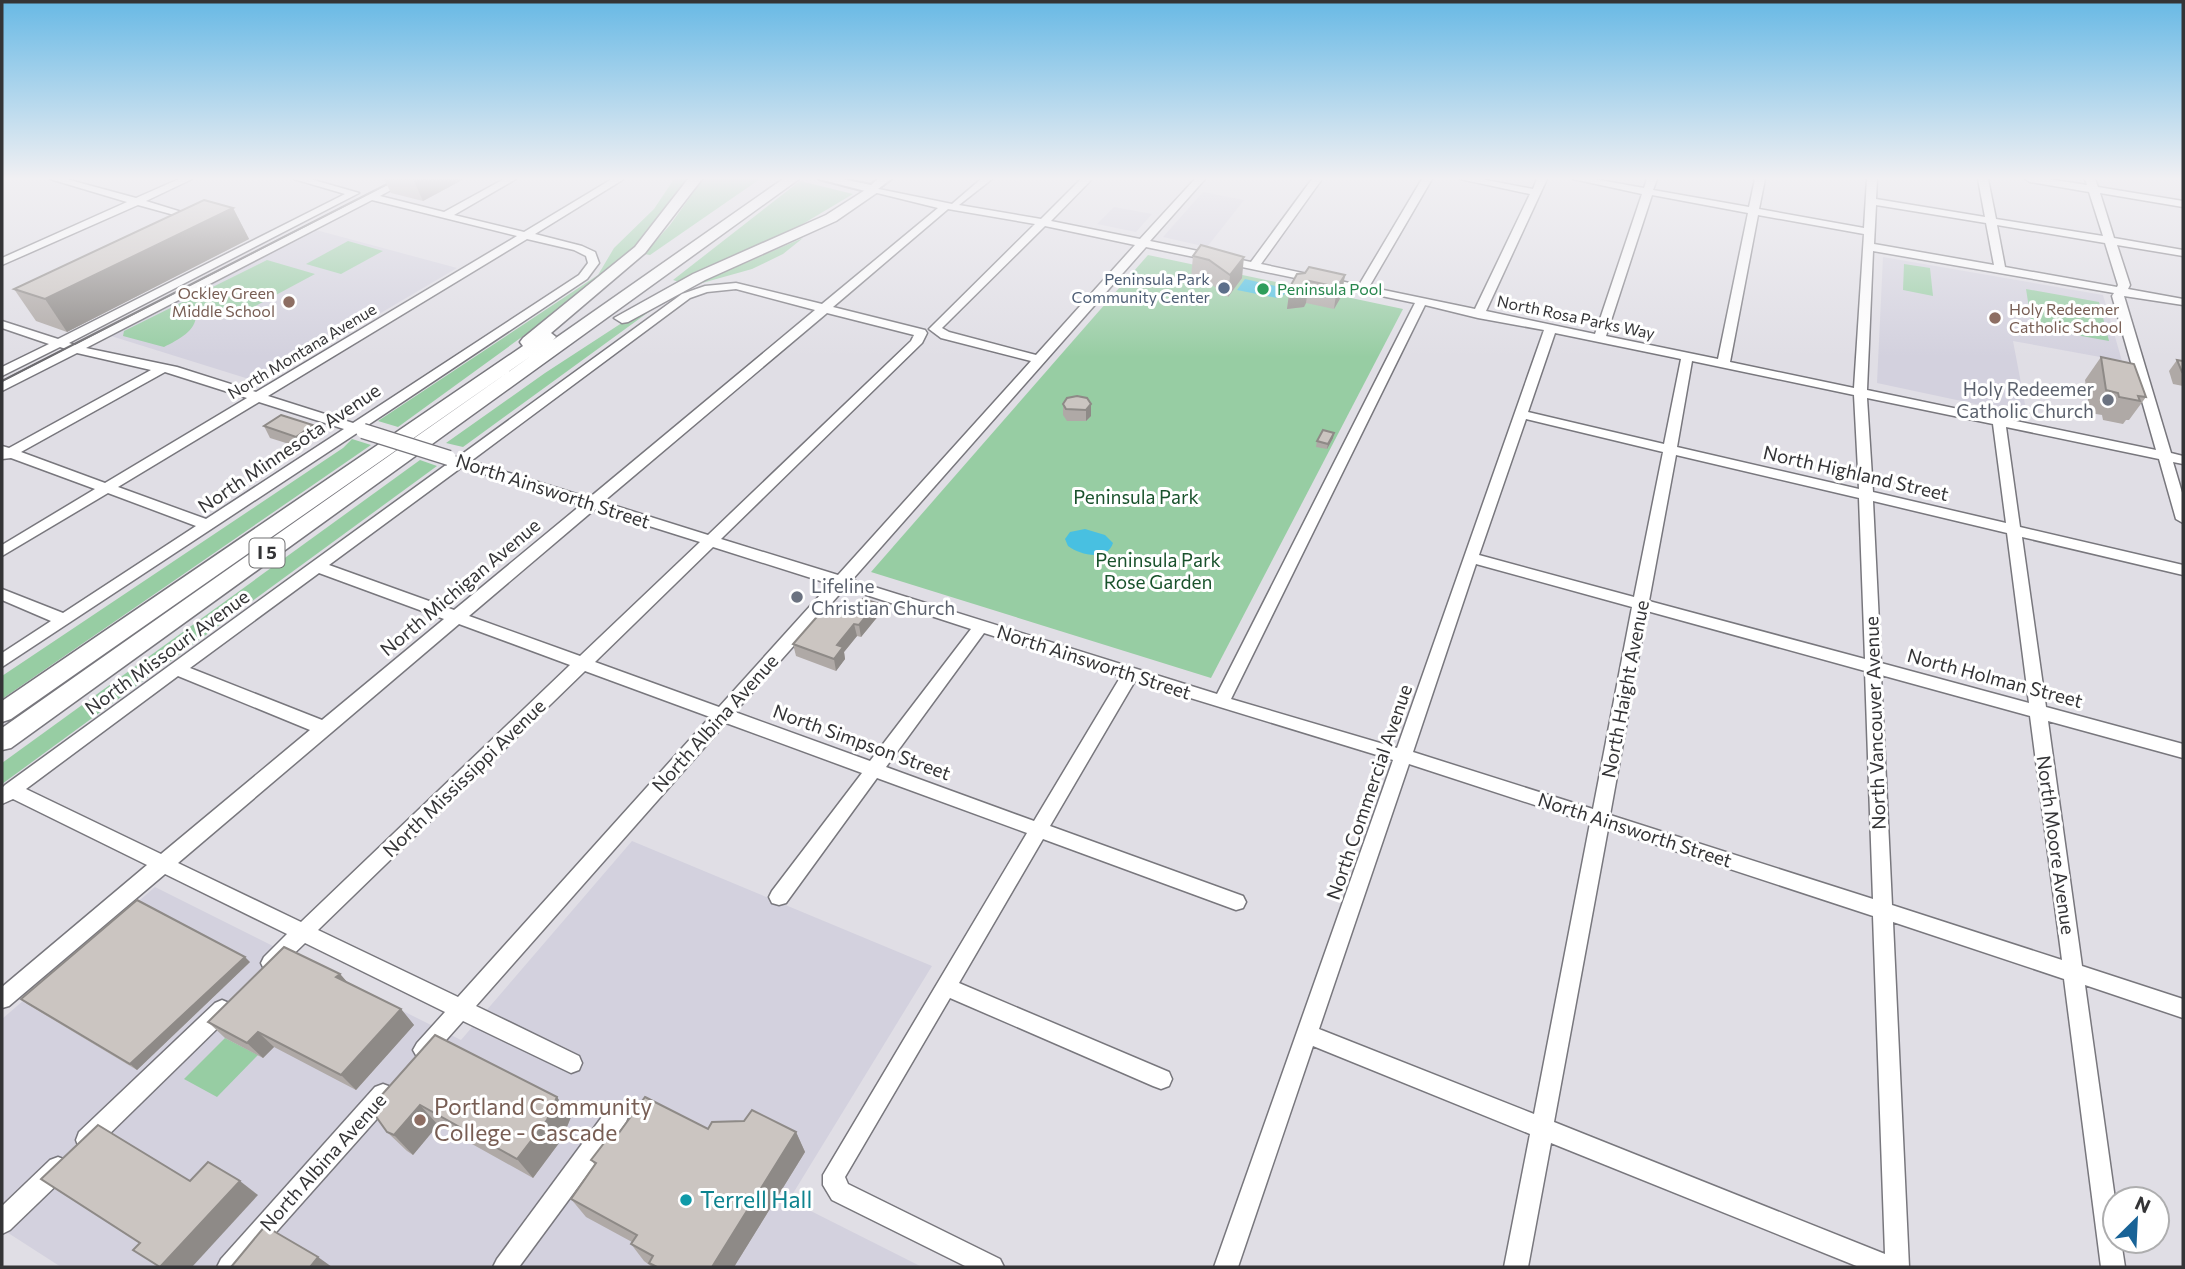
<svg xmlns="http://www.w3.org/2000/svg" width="2185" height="1269" font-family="Commissioner,sans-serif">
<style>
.built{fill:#d3d1de}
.green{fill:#97cda3}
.water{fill:#48c0e1}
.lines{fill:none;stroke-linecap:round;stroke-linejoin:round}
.minor-casing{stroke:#78777d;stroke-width:3}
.major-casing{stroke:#78777d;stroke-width:4}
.highway-casing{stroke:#78777d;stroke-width:3}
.minor{fill:#fff;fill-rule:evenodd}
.major{fill:#fff;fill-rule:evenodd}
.highway{fill:#fff;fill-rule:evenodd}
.tram{stroke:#6b6a6e;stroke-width:2}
.minor-bridge-casing{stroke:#78777d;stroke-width:17;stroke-linecap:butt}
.minor-bridge{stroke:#fff;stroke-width:14}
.wall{fill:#afa9a6}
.shaded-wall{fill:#8e8a87}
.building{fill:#cbc5c1;stroke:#8e8a87;stroke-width:2}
.service-dot{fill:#5c6f8a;stroke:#fff;stroke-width:2.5}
.leisure-dot{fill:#2e9e5b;stroke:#fff;stroke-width:2.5}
.education-dot{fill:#8d6e63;stroke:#fff;stroke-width:2.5}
.worship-dot{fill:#6b7280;stroke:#fff;stroke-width:2.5}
.culture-dot{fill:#0f9aa8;stroke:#fff;stroke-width:2.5}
.labels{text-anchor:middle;stroke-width:6;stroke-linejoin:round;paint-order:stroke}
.far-service-label{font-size:16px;fill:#4e5e75;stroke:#fff;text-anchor:end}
.far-leisure-label{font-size:16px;fill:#27864d;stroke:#fff;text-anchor:start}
.far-education-label{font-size:16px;fill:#785e54;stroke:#fff;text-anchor:end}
.far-street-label{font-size:16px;fill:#343436;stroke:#fff}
.shield{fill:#fff;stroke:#717172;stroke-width:2}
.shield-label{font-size:18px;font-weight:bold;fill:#343436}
.worship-label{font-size:19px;fill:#5b616d;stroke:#fff;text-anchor:end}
.street-label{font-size:19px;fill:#343436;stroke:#fff}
.park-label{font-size:19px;fill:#19522c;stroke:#fff}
.near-education-label{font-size:23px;fill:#785e54;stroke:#fff;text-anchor:start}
.near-culture-label{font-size:23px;fill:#0d838f;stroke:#fff;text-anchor:start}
</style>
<rect width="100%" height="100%" fill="#e0dee5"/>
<g class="built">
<path d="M1203,192L1244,200L1207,247L1163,237Z"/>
<path d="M1114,207L1152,214L1136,232L1097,224Z"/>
<path d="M316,230L457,268L262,383L111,336Z"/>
<path d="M1883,257L2103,295L2122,361L2013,341L2027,415L1877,383Z"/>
<path d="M632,841L932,966L789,1200L922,1267H61L2,1229V1019L155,887L461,1040Z"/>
</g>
<g class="green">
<path d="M674,179H690L630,254L599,281L398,427L378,421L598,275L614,248L654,209Z"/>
<path d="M703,179H760L650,255L644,254L670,225Z"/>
<path d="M800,181L853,194L796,228L679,282L673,280Z"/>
<path d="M803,238L783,254L752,269L695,285L661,303L463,447L446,443L545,373L654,302Z"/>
<path d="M348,241L383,251L341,274L306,264Z"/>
<path d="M1148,255L1403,309L1211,678L871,572Z"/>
<path d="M267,260L315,274L233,318L189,305L196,313C197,331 179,339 164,347L123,336L124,331Z"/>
<path d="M1904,264L1930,268L1933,296L1903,290Z"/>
<path d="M2026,289L2099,302L2109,341L2032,327Z"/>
<path d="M352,439L371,445L2,699V676L343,448Z"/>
<path d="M420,460L437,466L2,784V763Z"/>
<path d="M225,1038L258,1055L217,1097L184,1079Z"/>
</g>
<g class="water">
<path d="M1245,279L1288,289L1282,297L1277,298L1237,290Z"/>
<path d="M1085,529L1105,535L1113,543C1107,562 1080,555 1068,546L1065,539L1070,532Z"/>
</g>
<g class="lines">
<defs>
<g id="minor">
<path d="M50,179H66L136,198L179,179H192L146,201L201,218L196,221L138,205L2,265V258L127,202Z"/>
<path d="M294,179H310L359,193L69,343L75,345L399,179H411L380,196L444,212L504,179H516L454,215L524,232L612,179H624L535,234L582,246L595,252L599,263L587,279L365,427L368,430L366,433H357L2,667V653L51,621L2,600V589L63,613L196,526L108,493L2,556V545L95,489L11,458L2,459V446L9,448L151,370L77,353L2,391V382L66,349L60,347L2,376V367L49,344L2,328V321L58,339L345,194ZM372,200L517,236L256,392L177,367L86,348ZM527,239L574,250L586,256L588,263L579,275L353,423L268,396ZM165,372L247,398L105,483L21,452ZM259,402L344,429L206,519L118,487Z"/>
<path d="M981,179H992L959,205L1041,219L1081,179H1092L1051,221L1140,239L1195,179H1205L1150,241L1251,262L1312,179H1322L1261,264L1359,285L1422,179H1432L1369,287L1475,309L1530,194L1460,179H1481L1533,189L1537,179H1547L1486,311L1595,334L1642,194L1573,179H1594L1644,188L1647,179H1657L1653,190L1749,207L1755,179H1765L1759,209L1864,228L1867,179H1877L1876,199L1985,217L1978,179H1988L1996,219L2103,236L2089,192L2030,182L2025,179H2048L2087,185L2085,179H2095L2098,187L2183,201V207L2100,193L2114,238L2183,250V256L2117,245L2130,285L2128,289L2183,299V305L2124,296L2171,453L2183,456V464L2173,462L2183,496V523L2176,519L2159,459L2006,427L2020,527L2183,565V575L2022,537L2046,707L2183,744V758L2048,721L2082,966L2183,999V1018L2085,985L2115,1199V1241H2121L2125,1267H2101L2064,979L1893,922L1909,1267H1859L1551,1143L1528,1267H1504L1530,1134L1313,1046L1238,1267H1214L1393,760L1135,681L1050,826L1243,896L1246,902L1243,908L1236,910L1043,839L959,983L1169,1072L1172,1079L1169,1086L1161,1089L1153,1086L950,998L845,1177L848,1184L1000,1259L1004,1267H967L832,1200L823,1185V1175L1027,833L877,778L786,903L779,905L772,903L769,897L772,891L862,773L726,723L476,1006L579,1056L582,1063L579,1070L571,1073L463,1021L431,1057L424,1060L417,1057L413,1050L417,1043L445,1012L305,943L278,969L271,972L264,969L261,963L264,957L287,934L165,874L9,1006L2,1008V987L147,865L13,799L2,804V788L5,785L450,462V457H458L682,294L705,286L736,283L822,304L938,208L869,191V187L952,204ZM1652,195L1748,213L1718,359L1606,336ZM1876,205L1986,223L1994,265L1874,244ZM948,209L1035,224L929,329L941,338L1031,361L838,575L721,539L922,343L927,333L925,330L833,307ZM1758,215L1864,234L1854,388L1730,362ZM1997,225L2105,243L2118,285L2117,287L2005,267ZM1045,226L1135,245L1036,355L949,332L942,328ZM1146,247L1415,303L1217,694L852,580ZM1873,251L2114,293L2112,296L2156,450L1867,390ZM736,289L815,310L589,498L471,461L690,298L707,292ZM1425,305L1478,318L1544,330L1397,748L1231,699ZM827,313L914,335L911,341L708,535L603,502ZM1555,333L1681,359L1664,444L1528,412ZM1692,361L1854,395L1859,489L1677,447ZM1867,398L1993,424L2006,523L1873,492ZM1526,419L1663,452L1634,597L1479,555ZM1676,455L1859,498L1865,659L1649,601ZM462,467L581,505L454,610L329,565ZM1873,501L2007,533L2029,703L1881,663ZM595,509L700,542L580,656L469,616ZM713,547L830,584L719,707L595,662ZM1476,564L1632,607L1593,809L1413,752ZM319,573L444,619L322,720L190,668ZM845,588L971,629L870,761L735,712ZM1647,611L1865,671L1873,899L1610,815ZM459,624L570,665L301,922L178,863ZM984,633L1121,676L1034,821L886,767ZM585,671L710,717L458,997L318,930ZM1881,675L2030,716L2062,960L1892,905ZM178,676L310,730L161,854L26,789ZM1409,764L1590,823L1534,1114L1319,1029ZM1608,829L1873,916L1885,1254L1554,1122Z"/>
<path d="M222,1000L229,1003L232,1010L229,1017L95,1148L87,1151L79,1148L76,1140L79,1132L215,1003Z"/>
<path d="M383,1084L391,1087L394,1095L391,1103L245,1267H217L221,1259L375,1087Z"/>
<path d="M618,1103L626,1106L629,1114L626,1122L519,1267H493L497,1259L610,1106Z"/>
<path d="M58,1157L66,1160L69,1168L66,1176L10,1230L2,1234V1206L50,1160Z"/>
</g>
<path id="major" d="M819,179H842L871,185L878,179H891L873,193Z"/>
<g id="highway">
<path d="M688,179H702L645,253L551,333L556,337L553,340L783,179H799L11,748L2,750V728L531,356L11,719L2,722V701L523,346L520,342L523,338L635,247Z"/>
<path d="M873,185L878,186V192L836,221L705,280L628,322L622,323L614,318L693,274L826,215Z"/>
</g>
</defs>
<use href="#minor" class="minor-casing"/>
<use href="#major" class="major-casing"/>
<use href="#highway" class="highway-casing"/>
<use href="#minor" class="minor"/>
<use href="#major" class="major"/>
<use href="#highway" class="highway"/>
<path class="tram" d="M2,381L397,179"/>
<defs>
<path id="minor-bridge" d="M363,431L449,458"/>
</defs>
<use href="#minor-bridge" class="minor-bridge-casing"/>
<use href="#minor-bridge" class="minor-bridge"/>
</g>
<g class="wall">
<path d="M384,179H464L423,201L391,193Z"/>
<path d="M233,208L249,239L67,332L36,321L14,289Z"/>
<path d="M1201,245L1242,278L1228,297L1207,281L1191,278L1193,256Z"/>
<path d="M1297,274L1345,275L1341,297L1334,309L1306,303L1304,307L1287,309L1290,287Z"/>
<path d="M2101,357L2146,397L2129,420H2126L2123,424L2103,420L2102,415L2090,413L2085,380Z"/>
<path d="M2177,360L2183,361V386L2173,384L2169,371Z"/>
<path d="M1063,404H1091V416L1086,421H1067L1063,415Z"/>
<path d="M264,426L320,437L302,448L270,438Z"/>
<path d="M1333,438L1327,449L1316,447L1317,441Z"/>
<path d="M877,603L879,615L861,637L857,636L844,652L845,659L836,671L796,656L793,644Z"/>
<path d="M250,962L137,1070L27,1004L21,999Z"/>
<path d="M340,974L348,983L401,1009L414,1025L356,1090L274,1047L263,1058L225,1038L208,1022Z"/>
<path d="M435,1035L571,1117L562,1139L533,1178L438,1125L413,1155L407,1151L387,1132Z"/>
<path d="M708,1129L796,1132L805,1152L734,1267H652L644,1261L631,1244L632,1242L586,1217L571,1199L595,1165L591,1160L616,1137Z"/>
</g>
<g class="shaded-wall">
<path d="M418,179H464L423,201L414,181Z"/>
<path d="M233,208L249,239L67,332L45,299Z"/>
<path d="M1244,257L1242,278L1228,297L1230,275Z"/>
<path d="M1345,275L1341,297L1334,309L1337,287Z"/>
<path d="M1309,281L1306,303L1304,307L1287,309L1290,287Z"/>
<path d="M1091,404V416L1086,421V410Z"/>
<path d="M313,425L320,437L302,448L296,437Z"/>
<path d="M1334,433L1333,438L1327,449L1328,444Z"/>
<path d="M877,603L879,615L861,637L859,625Z"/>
<path d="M854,624L857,636L844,652L845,659L836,671L834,659L837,645Z"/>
<path d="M245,957L250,962L137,1070L130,1064Z"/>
<path d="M340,974L354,990L336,977Z"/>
<path d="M401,1009L414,1025L356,1090L341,1075Z"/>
<path d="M258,1032L274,1047L263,1058L247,1043Z"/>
<path d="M557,1097L571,1117L562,1139L533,1178L517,1159Z"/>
<path d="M420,1105L438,1125L413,1155L394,1135Z"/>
<path d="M796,1132L805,1152L734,1267H712Z"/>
<path d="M240,1181L258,1195L192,1267H160Z"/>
<path d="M318,1257L332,1267H310Z"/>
</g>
<g class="building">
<path d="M204,200L233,208L45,299L14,289Z"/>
<path d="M1201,245L1244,257L1230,275L1209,260L1193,256Z"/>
<path d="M1309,267L1345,275L1337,287L1309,281L1307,285L1290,287L1297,274L1305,273Z"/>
<path d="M2101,357L2134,364L2146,397L2138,396L2140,401L2119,397L2118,393L2106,390Z"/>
<path d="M2177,360L2183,361V373L2182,372Z"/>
<path d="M1077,396L1087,398L1091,404L1086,410L1066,409L1063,404L1067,398Z"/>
<path d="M281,415L313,425L296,437L264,426Z"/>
<path d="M1323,430L1334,433L1328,444L1317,441Z"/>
<path d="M863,599L877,603L859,625L854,624L837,645L843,647L834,659L793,644L829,603L852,611Z"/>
<path d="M137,900L245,957L130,1064L21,999Z"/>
<path d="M284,947L340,974L336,977L401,1009L341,1075L258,1032L247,1043L208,1022Z"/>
<path d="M435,1035L557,1097L547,1120L517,1159L420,1105L394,1135L387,1132L370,1108Z"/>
<path d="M645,1097L708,1129L712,1122L744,1121L752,1110L796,1132L712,1267H657L649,1263L653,1256L631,1244L637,1235L571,1199L596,1163L591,1160L611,1134L616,1137Z"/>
<path d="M98,1125L190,1181L208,1162L240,1181L160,1267L133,1250L140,1243L41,1179Z"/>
<path d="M265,1226L318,1257L310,1267H231Z"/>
</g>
<linearGradient id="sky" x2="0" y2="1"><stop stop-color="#68b9e5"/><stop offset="0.5" stop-color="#f1f0f3"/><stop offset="1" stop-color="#f1f0f3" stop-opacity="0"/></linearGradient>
<rect width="2185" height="357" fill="url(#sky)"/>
<circle class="service-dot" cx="1224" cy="288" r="7"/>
<circle class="leisure-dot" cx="1263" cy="289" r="7"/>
<g class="education-dot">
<circle cx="289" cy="302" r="7"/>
<circle cx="1995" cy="318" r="7"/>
<circle cx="420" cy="1120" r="7"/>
</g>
<g class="worship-dot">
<circle cx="2108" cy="400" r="7"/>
<circle cx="797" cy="597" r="7"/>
</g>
<circle class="culture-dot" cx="686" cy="1200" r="7"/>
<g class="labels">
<g class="far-service-label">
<text x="1210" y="285">Peninsula Park<tspan x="1210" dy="18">Community Center</tspan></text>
</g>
<g class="far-leisure-label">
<text x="1277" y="295">Peninsula Pool</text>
</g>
<g class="far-education-label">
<text x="275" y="299">Ockley Green<tspan x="275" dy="18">Middle School</tspan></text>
<text x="2009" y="315" text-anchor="start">Holy Redeemer<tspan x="2009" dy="18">Catholic School</tspan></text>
</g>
<g class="far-street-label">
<text transform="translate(1576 317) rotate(12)" y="6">North Rosa Parks Way</text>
<text transform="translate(302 351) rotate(-31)" y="6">North Montana Avenue</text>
</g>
<rect class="shield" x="249.5" y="538.5" width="35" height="29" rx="5"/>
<g class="shield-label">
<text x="267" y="559">I 5</text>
</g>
<g class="worship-label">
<text x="2094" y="396">Holy Redeemer<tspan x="2094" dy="22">Catholic Church</tspan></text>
<text x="811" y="593" text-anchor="start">Lifeline<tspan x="811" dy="22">Christian Church</tspan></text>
</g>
<g class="street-label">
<text transform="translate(289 448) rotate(-34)" y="7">North Minnesota Avenue</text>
<text transform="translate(1856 473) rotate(13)" y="7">North Highland Street</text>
<text transform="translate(553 491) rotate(18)" y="7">North Ainsworth Street</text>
<text transform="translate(460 587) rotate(-40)" y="7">North Michigan Avenue</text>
<text transform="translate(167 652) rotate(-36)" y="7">North Missouri Avenue</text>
<text transform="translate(1094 662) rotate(18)" y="7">North Ainsworth Street</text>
<text transform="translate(1995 678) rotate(15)" y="7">North Holman Street</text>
<text transform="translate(1625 689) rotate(-79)" y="7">North Haight Avenue</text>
<text transform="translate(715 723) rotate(-48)" y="7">North Albina Avenue</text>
<text transform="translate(1875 723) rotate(-92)" y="7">North Vancouver Avenue</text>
<text transform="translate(862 742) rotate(20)" y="7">North Simpson Street</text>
<text transform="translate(464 778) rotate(-44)" y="7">North Mississippi Avenue</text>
<text transform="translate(1369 792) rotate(-71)" y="7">North Commercial Avenue</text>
<text transform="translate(1635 830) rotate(18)" y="7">North Ainsworth Street</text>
<text transform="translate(2056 845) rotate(82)" y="7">North Moore Avenue</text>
<text transform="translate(323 1162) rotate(-48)" y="7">North Albina Avenue</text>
</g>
<g class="park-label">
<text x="1136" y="504">Peninsula Park</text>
<text x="1158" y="567">Peninsula Park<tspan x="1158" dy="22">Rose Garden</tspan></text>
</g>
<g class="near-education-label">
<text x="434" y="1115">Portland Community<tspan x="434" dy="26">College - Cascade</tspan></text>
</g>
<g class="near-culture-label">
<text x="700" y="1208">Terrell Hall</text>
</g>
</g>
<rect width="2185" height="1269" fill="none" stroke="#343436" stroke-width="7"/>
<g transform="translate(2136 1220) rotate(24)"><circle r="33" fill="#ffffff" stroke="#aeaeaf" stroke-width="2"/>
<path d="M0-5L12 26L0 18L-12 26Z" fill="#196397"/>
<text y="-10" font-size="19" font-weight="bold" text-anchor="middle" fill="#343436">N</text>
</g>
</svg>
